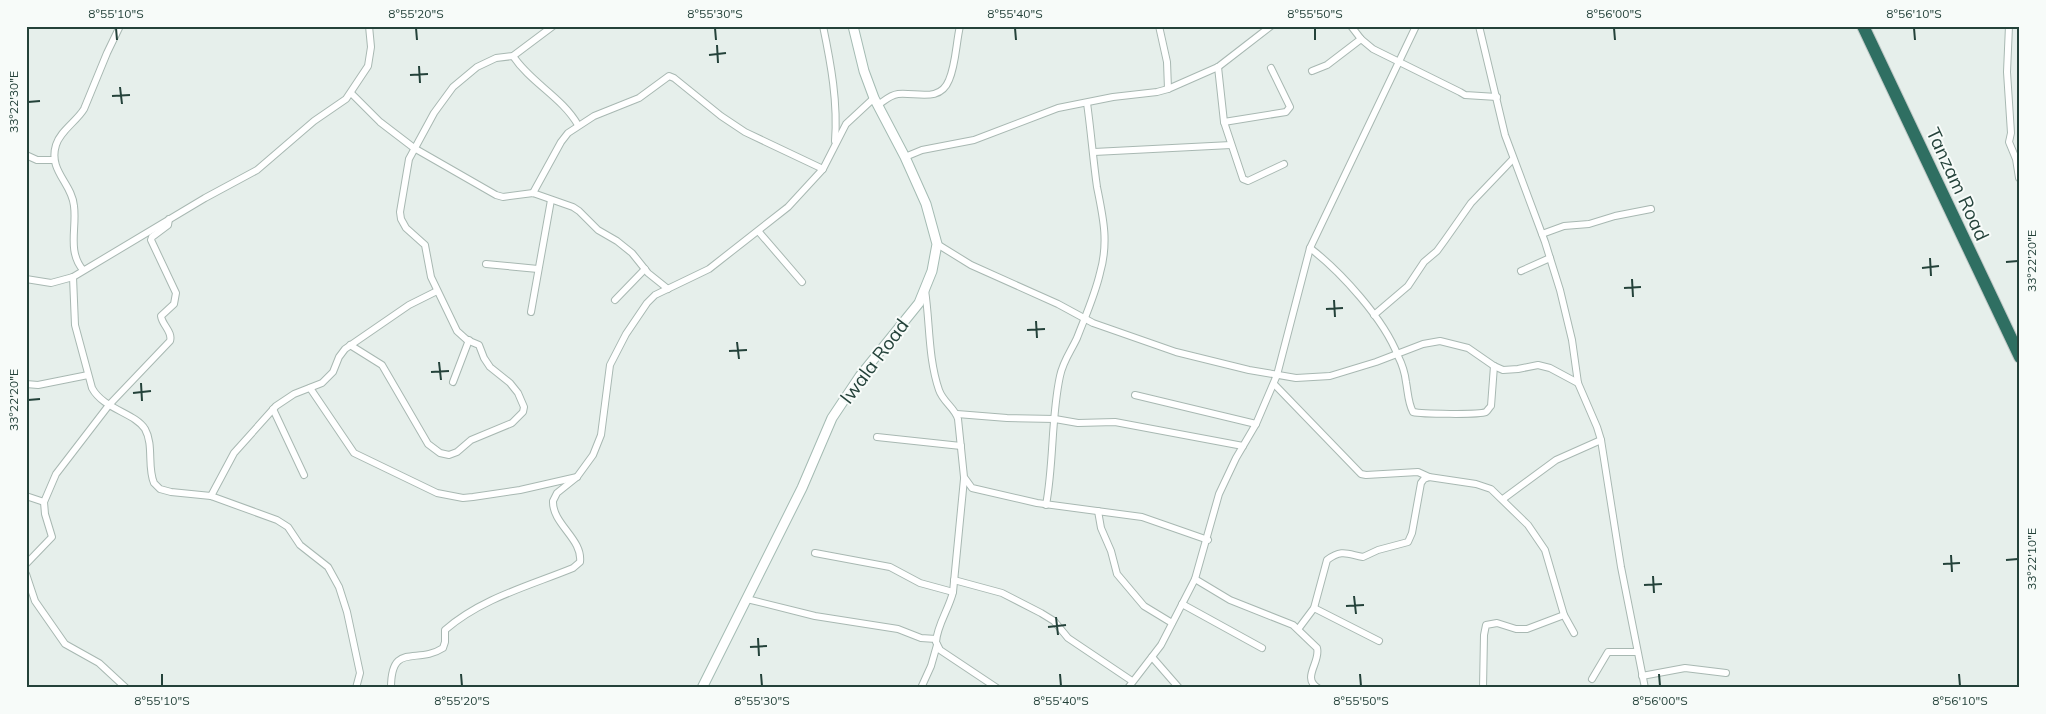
<svg xmlns="http://www.w3.org/2000/svg" width="2046" height="714" font-family="Mulish,sans-serif">
<style>
.lines{fill:none;stroke-linecap:round;stroke-linejoin:round}
.street-casing{stroke:#a8b8b2;stroke-width:8}
.secondary-casing{stroke:#a4bbb3;stroke-width:11}
.highway-casing{stroke:#c2cac8;stroke-width:14}
.street{stroke:#fff;stroke-width:6}
.secondary{stroke:#fff;stroke-width:9}
.highway{stroke:#2f6f62;stroke-width:12}
.ticks{fill:none;stroke:#24423a;stroke-width:2}
.labels{text-anchor:middle;stroke-width:4;stroke-linejoin:round;paint-order:stroke}
.street-label{font-size:19px;fill:#24423a;stroke:#f7fbf9}
.neatline{fill:none;stroke:#24423a;stroke-width:2}
.ticks-label{font-size:12px;text-anchor:middle;fill:#24423a}
</style>
<rect width="100%" height="100%" fill="#e6efeb"/>
<g class="lines">
<defs>
<g id="street">
<path d="M823,26C831,64 838,103 835,141"/>
<path d="M1159,26L1167,62L1168,89"/>
<path d="M1351,26L1361,39L1373,49L1460,92L1465,95L1497,97"/>
<path d="M1479,26L1505,135L1545,242L1560,290L1572,340L1578,383L1597,427L1601,440L1621,567L1645,688"/>
<path d="M2009,26L2007,72L2011,133L2009,142L2016,159L2019,178"/>
<path d="M513,56C531,83 562,97 578,125"/>
<path d="M1218,67L1224,122L1243,179L1248,181L1284,164"/>
<path d="M1312,71L1327,65L1361,39"/>
<path d="M351,93L380,122L414,148L496,195L503,197L533,193L573,207L579,211L598,230L617,241L632,253L648,273L668,289"/>
<path d="M878,105C884,101 890,95 898,94C916,92 940,103 949,80C956,64 956,43 960,26"/>
<path d="M1224,122L1286,112L1290,107L1271,68"/>
<path d="M1094,152L1231,145"/>
<path d="M26,155L37,160H54"/>
<path d="M905,157L922,150L974,140L1058,108L1113,97L1157,92L1168,89L1218,67L1271,26"/>
<path d="M533,193L561,142L568,133L594,116L639,98L669,76L674,78L721,116L745,132L823,169"/>
<path d="M759,232L802,282"/>
<path d="M1542,234L1564,226L1589,224L1615,216L1651,209"/>
<path d="M937,244L971,265L1058,304L1093,323L1176,352L1249,370L1296,378L1330,376L1376,362L1423,344L1440,341L1468,348L1494,366L1503,370L1518,369L1538,365L1550,368L1578,383"/>
<path d="M1310,248C1341,272 1384,319 1398,356C1402,364 1405,373 1406,382C1408,392 1408,403 1413,412C1421,414 1479,415 1486,412C1488,410 1489,408 1491,406L1494,366"/>
<path d="M486,264L538,269"/>
<path d="M83,270C67,251 77,228 74,206C72,183 48,171 56,145C60,131 77,121 84,109L107,53L120,26"/>
<path d="M1521,271L1550,258"/>
<path d="M73,277L75,325L92,388C103,409 135,413 145,429C154,445 147,467 154,483L160,489L171,492L211,496L277,520L288,527L300,545L328,567L339,587L347,612L360,673L356,688"/>
<path d="M26,279L51,283L73,277L205,198L257,170L314,121L346,99L368,66L371,47L369,26"/>
<path d="M925,290C930,323 928,358 939,390C943,402 955,408 958,419L964,477L972,488L1037,503L1142,517L1208,540"/>
<path d="M615,300L645,269"/>
<path d="M531,312L551,200"/>
<path d="M1374,315L1408,286L1424,262L1437,251L1445,240L1471,203L1513,159"/>
<path d="M350,345L382,365L428,444L440,453L449,455L457,452L471,440L512,423L523,412L524,407L518,393L510,383L490,367L484,358L479,345L467,340L457,331L431,277L425,245L406,228L401,219L400,212L409,159L434,113L453,87L477,67L496,58L513,56L553,26"/>
<path d="M453,382L469,340"/>
<path d="M26,384L38,385L88,375"/>
<path d="M1274,384L1361,474L1366,475L1418,472L1429,477"/>
<path d="M310,388L354,453L437,493L463,498L473,497L520,490L577,477"/>
<path d="M1135,395L1256,424"/>
<path d="M273,409L304,475"/>
<path d="M957,414L1007,418L1055,419L1078,423L1115,422L1243,446"/>
<path d="M877,437L961,446"/>
<path d="M964,479L953,592C949,609 937,625 936,642L940,650L997,688"/>
<path d="M26,496L44,502"/>
<path d="M211,496L234,453L276,406L294,394L322,383L333,372L339,357L345,349L409,305L437,291"/>
<path d="M1503,499L1556,460L1601,440"/>
<path d="M1046,505C1054,462 1051,417 1060,376C1063,361 1071,351 1077,338C1085,317 1095,295 1100,273C1109,242 1103,217 1097,187C1093,159 1091,131 1087,103"/>
<path d="M1098,511L1101,528L1111,551L1117,574L1144,606L1172,623"/>
<path d="M815,553L890,567L920,583L953,592"/>
<path d="M26,564L52,537L45,514L44,502L56,474L109,405L170,341C173,332 162,325 161,316L174,304L176,293L151,240L152,237L168,225L169,219"/>
<path d="M26,574L35,601L65,644L99,663L126,688"/>
<path d="M1195,579L1230,600L1293,625L1317,648C1321,662 1301,678 1318,688"/>
<path d="M954,580L1002,593L1041,613L1054,621L1068,638L1132,681"/>
<path d="M747,599L815,616L898,629L921,638L936,639"/>
<path d="M1182,604L1262,648"/>
<path d="M1314,608L1379,641"/>
<path d="M1299,628L1314,608L1327,560C1342,549 1347,554 1363,557L1378,550L1408,542L1412,533L1421,483L1424,479L1429,477L1476,484L1491,489L1528,525L1545,550L1564,615L1574,633"/>
<path d="M1152,657L1179,688"/>
<path d="M1642,676L1685,668L1726,673"/>
<path d="M1592,679L1608,652H1637"/>
<path d="M391,688C391,641 417,665 443,648L445,642V630C482,598 529,586 573,568L580,562C583,539 552,524 553,501L557,493L577,477L593,455L601,435L610,365L626,334L647,303L655,295L709,269L788,207L823,169L846,124L874,98"/>
<path d="M921,688L931,666L937,645"/>
<path d="M1128,688L1161,645L1195,579L1219,494L1236,458L1256,424L1277,375L1310,248L1416,26"/>
<path d="M1483,688L1484,635L1486,625L1497,623L1516,629H1527L1564,615"/>
</g>
<path id="secondary" d="M702,688L802,488L832,418L860,376L919,303L932,271L937,244L926,204L905,157L874,98L864,71L853,26"/>
<path id="highway" d="M1863,26L2020,357"/>
</defs>
<use href="#street" class="street-casing"/>
<use href="#secondary" class="secondary-casing"/>
<use href="#highway" class="highway-casing"/>
<use href="#street" class="street"/>
<use href="#secondary" class="secondary"/>
<use href="#highway" class="highway"/>
</g>
<path class="ticks" d="M116,28L117,40M416,28L417,40M715,28L716,40M1015,28L1016,40M1315,28V40M1614,28L1615,40M1914,28L1915,40M717,45L718,63M709,55L726,53M419,66L420,83M410,75L428,74M120,87L122,104M112,96L130,95M28,102L40,101M1930,258L1931,276M2006,262L2018,261M1922,268L1939,266M1632,279L1633,297M1624,288L1641,287M1334,300L1335,317M1326,309L1343,308M1036,321L1037,338M1027,330L1045,329M737,342L739,359M729,351L747,350M439,362L441,380M431,372L449,371M141,383L142,401M133,393L151,391M28,400L40,399M1951,555L1952,572M2006,560L2018,559M1943,564L1960,563M1653,576L1654,593M1644,585L1662,584M1354,596L1356,614M1346,606L1364,605M1056,617L1058,635M1048,627L1066,625M758,638L759,656M750,647L767,646M162,674V686M461,674L462,686M761,674L762,686M1060,674L1061,686M1360,674L1361,686M1659,674L1660,686M1959,674L1960,686"/>
<g class="labels">
<g class="street-label">
<text transform="translate(1958 184) rotate(65)" y="7">Tanzam Road</text>
<text transform="translate(874 361) rotate(-53)" y="7">Iwala Road</text>
</g>
</g>
<rect width="2046" height="714" fill="none" stroke="#f7fbf9" stroke-width="55"/>
<rect x="28" y="28" width="1990" height="658" class="neatline"/>
<g class="ticks-label">
<text x="116" y="18">8°55'10"S</text>
<text x="416" y="18">8°55'20"S</text>
<text x="715" y="18">8°55'30"S</text>
<text x="1015" y="18">8°55'40"S</text>
<text x="1315" y="18">8°55'50"S</text>
<text x="1614" y="18">8°56'00"S</text>
<text x="1914" y="18">8°56'10"S</text>
<text transform="translate(14 102) rotate(-90)" y="4">33°22'30"E</text>
<text transform="translate(2032 261) rotate(-90)" y="4">33°22'20"E</text>
<text transform="translate(14 400) rotate(-90)" y="4">33°22'20"E</text>
<text transform="translate(2032 559) rotate(-90)" y="4">33°22'10"E</text>
<text x="162" y="705">8°55'10"S</text>
<text x="462" y="705">8°55'20"S</text>
<text x="762" y="705">8°55'30"S</text>
<text x="1061" y="705">8°55'40"S</text>
<text x="1361" y="705">8°55'50"S</text>
<text x="1660" y="705">8°56'00"S</text>
<text x="1960" y="705">8°56'10"S</text>
</g>
</svg>
